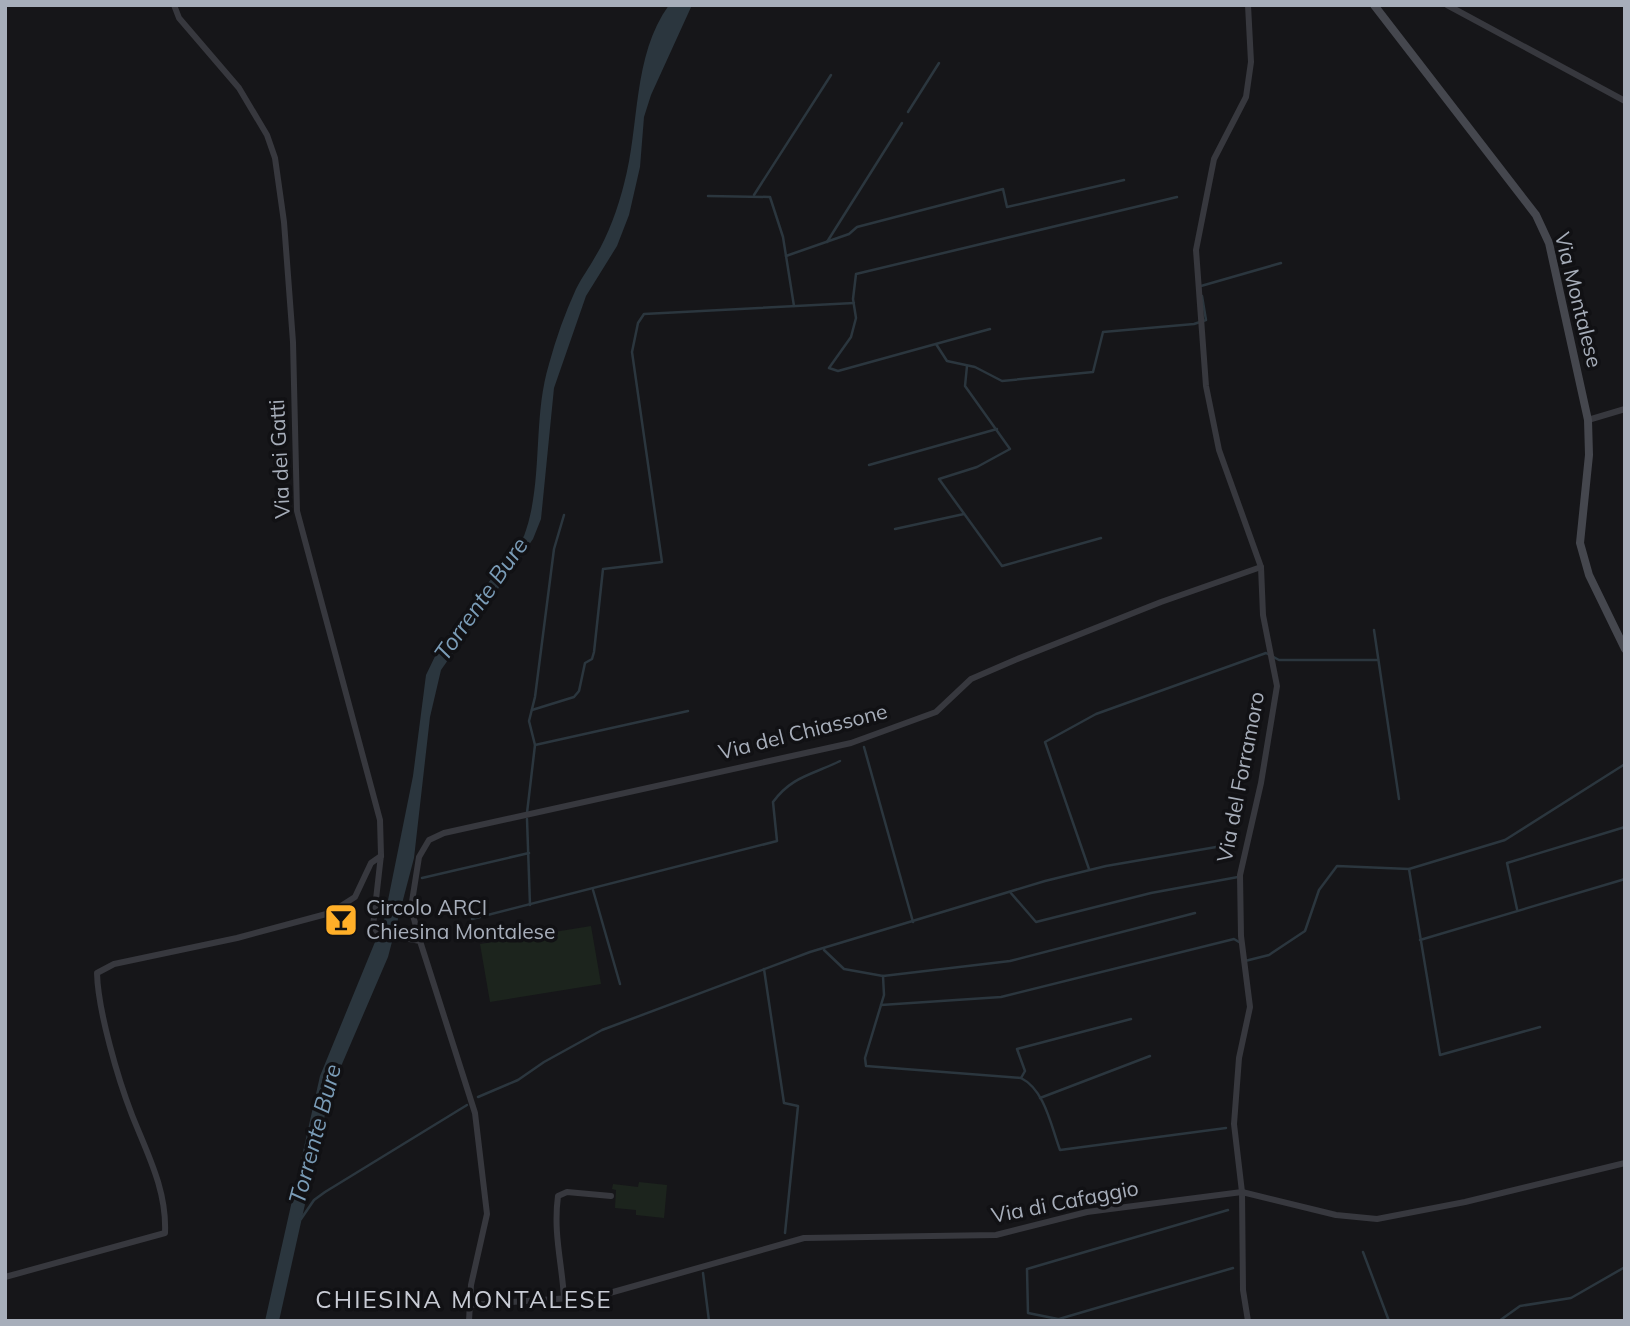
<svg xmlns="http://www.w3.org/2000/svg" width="1630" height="1326" font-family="Mulish,sans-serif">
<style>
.green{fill:#1c241d}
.water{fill:#2b363e}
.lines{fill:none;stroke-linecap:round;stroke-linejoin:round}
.stream{stroke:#2b363e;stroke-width:2.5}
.minor{stroke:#37383e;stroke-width:6}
.secondary{stroke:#45474e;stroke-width:8}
.labels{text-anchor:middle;stroke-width:7;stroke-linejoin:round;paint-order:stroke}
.street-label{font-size:21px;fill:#a7aeba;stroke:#111114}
.poi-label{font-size:21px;fill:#a7aeba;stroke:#111114;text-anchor:start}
.water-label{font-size:23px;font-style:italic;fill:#7b9db8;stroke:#111114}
.quarter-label{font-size:24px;letter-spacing:2px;fill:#c9ccd5;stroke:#111114}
</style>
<rect width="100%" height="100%" fill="#161619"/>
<g class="green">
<path d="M591,926L601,984L490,1002L480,944Z"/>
<path d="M639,1182L667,1185L664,1218L636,1215V1210L615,1208L616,1190L612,1189L613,1184L638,1187Z"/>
</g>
<path class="water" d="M669,5H692L651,95L644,117L640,167L629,215L617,246L586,296L554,388L541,519L533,539L441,670L430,717L414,858L388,957L330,1092L279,1321H265L320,1076L384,920L413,776L426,675L440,646L524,536C544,482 532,420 549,364C556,338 565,313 576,289C582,277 589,268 595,257C608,236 618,208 624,184C640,126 632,56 669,5Z"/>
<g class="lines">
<g class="stream">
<path d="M908,112L939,63"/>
<path d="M754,195L831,75"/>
<path d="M708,196L770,197L783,237L794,306"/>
<path d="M827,242L902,123"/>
<path d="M786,256L849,234L857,227L1003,189L1007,207L1124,180"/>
<path d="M1201,286L1281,263"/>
<path d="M990,329L838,371L829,368L851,337L856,318L853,299L856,274L1177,197"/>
<path d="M936,344L947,361L975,367L1002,381L1093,372L1103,332L1194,324L1206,320L1202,296"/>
<path d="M967,366L965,386L1010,449L977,467L939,479L1002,566L1101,538"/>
<path d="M869,465L997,429"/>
<path d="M895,529L964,514"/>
<path d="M1374,630L1399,799"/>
<path d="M532,710L574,697L579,691L585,663L592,659L594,652L603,569L662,562L632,352L638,323L644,314L854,303"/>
<path d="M535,745L688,711"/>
<path d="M864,747L913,922"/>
<path d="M527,813L535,745L529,721L535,697L554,549L564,515"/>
<path d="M527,819L530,905"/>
<path d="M1089,869L1045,742L1096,714L1266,653L1279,660H1378"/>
<path d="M1409,869L1440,1055L1540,1027"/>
<path d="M422,878L529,853"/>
<path d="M593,890L620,984"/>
<path d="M1010,892L1036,922L1151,893L1238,877"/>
<path d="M1517,909L1507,863L1625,827"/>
<path d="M472,919L777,841L773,802C792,776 812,775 840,761"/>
<path d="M1420,940L1625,879"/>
<path d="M824,950L844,969L883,976"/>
<path d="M1245,961L1269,955L1305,931L1319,890L1337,866L1409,869L1505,840L1625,764"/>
<path d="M764,969L784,1103L798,1106L785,1233"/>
<path d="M883,976L884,995L865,1058L866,1066L1021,1078C1045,1090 1051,1126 1060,1150L1226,1128"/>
<path d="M883,976L1010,961L1195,913"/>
<path d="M881,1005L1001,997L1234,939L1239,942"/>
<path d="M1021,1078L1025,1071L1017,1049L1131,1019"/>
<path d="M478,1097L518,1080L544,1062L602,1030L810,952L1045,881L1106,866L1222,846"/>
<path d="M1040,1098L1150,1056"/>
<path d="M301,1219L314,1200L325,1192L467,1105"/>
<path d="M1363,1252L1389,1321"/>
<path d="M703,1273L709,1321"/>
<path d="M1058,1319L1028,1313L1027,1269L1228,1210"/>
<path d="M1059,1319L1233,1268"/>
<path d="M1499,1321L1520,1306L1571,1298L1625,1267"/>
</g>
<g class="minor">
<path d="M174,5L179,18L239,88L267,135L275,158L284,222L293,342L297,511L380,820L381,855L373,926L378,933L420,941L475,1113L487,1214L471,1285L469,1321"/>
<path d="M1248,5L1251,62L1246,97L1214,159L1196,250L1206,386L1219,450L1261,567L1263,615L1277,686L1261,783L1240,875L1241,936L1250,1007L1239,1058L1234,1124L1242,1192L1243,1290L1248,1321"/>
<path d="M1447,5L1625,101"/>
<path d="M1588,420L1625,409"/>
<path d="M420,941L411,908L419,857L429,840L444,833L851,743L936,712L971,679L1015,660L1161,602L1261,567"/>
<path d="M5,1277L165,1233C167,1190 147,1153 132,1115C118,1079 98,1011 97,973L114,964L237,938L330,913L355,897L371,863L381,856"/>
<path d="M564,1298C562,1263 553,1233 558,1196L567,1192L611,1196"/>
<path d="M469,1305L599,1296L804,1238L996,1235L1087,1212L1242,1192L1336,1215L1377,1219L1465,1202L1625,1163"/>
</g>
<path class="secondary" d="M1374,5L1536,215L1549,243L1588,420L1589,455L1580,543L1589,575L1625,649"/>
</g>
<defs>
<symbol id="bar-square" viewBox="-11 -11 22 22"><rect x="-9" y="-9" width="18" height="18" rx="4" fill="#ffaf28" stroke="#111114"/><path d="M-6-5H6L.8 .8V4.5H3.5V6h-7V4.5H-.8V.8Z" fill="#111"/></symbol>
</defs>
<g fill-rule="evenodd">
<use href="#bar-square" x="322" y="901" width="38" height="38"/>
</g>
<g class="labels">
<g class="street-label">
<text transform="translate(1578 300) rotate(76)" y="7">Via Montalese</text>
<text transform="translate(280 459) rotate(-93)" y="7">Via dei Gatti</text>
<text transform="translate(803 732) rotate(-14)" y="7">Via del Chiassone</text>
<text transform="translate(1241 777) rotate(-79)" y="7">Via del Forramoro</text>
<text transform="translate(1065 1202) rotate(-11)" y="7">Via di Cafaggio</text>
</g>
<g class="poi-label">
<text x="366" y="915">Circolo ARCI<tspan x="366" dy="24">Chiesina Montalese</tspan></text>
</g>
<g class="water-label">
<text transform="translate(481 599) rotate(-55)" y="8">Torrente Bure</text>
<text transform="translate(315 1134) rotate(-75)" y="8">Torrente Bure</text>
</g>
<g class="quarter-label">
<text x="464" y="1308">CHIESINA MONTALESE</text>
</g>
</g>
<rect width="1630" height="1326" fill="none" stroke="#a7aeba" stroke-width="14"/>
</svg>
